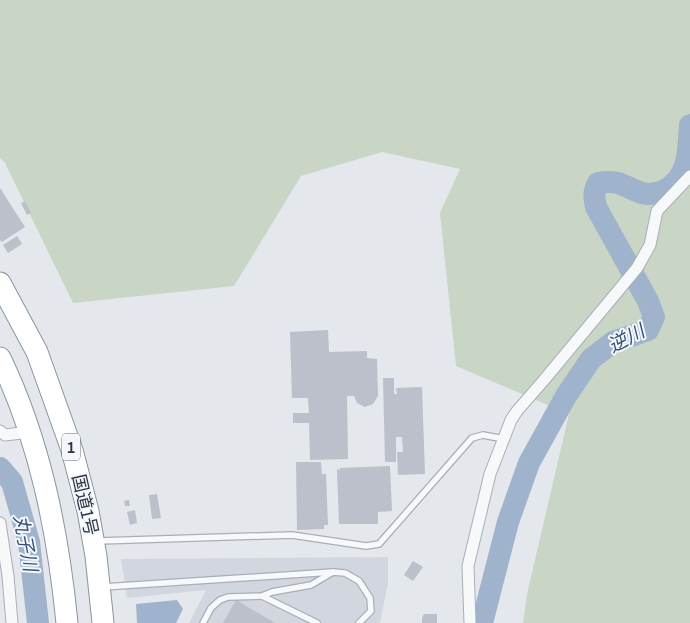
<svg xmlns="http://www.w3.org/2000/svg" width="690" height="623" font-family="'Archivo Narrow','Noto Sans JP',sans-serif">
<style>
.built{fill:#d2d6de}
.green{fill:#c9d6c5}
.water{fill:#9fb4cc}
.lines{fill:none;stroke-linecap:round;stroke-linejoin:round}
.river{stroke:#9fb4cc;stroke-width:22}
.building{fill:#bbc0ca}
.lane-casing{stroke:#a9aeb7;stroke-width:8}
.street-casing{stroke:#a9aeb7;stroke-width:13}
.highway-casing{stroke:#8b94a3;stroke-width:23}
.lane{stroke:#f7f8fa;stroke-width:5.5}
.street{stroke:#f7f8fa;stroke-width:11}
.highway{stroke:#fff;stroke-width:21}
.labels{text-anchor:middle;stroke-width:4;stroke-linejoin:round;paint-order:stroke}
.shield{fill:#f4f6f9;stroke:#676e7b;stroke-width:1}
.shield-label{font-size:16px;font-weight:bold;fill:#2b3445}
.street-label{font-size:18px;fill:#2b3445;stroke:#f4f6f9}
.water-label{font-size:19px;font-style:italic;fill:#34527a;stroke:#f4f6f9}
</style>
<rect width="100%" height="100%" fill="#e4e7ec"/>
<path class="built" d="M388,557V583L380,623H189L206,590L127,598L121,559Z"/>
<path class="green" d="M0,0H690V623H523L527,594L569,414L456,366L440,213L460,169L382,152L301,176L234,286L73,303L5,163L0,158Z"/>
<path class="water" d="M177,600L183,609L176,623H137L136,604Z"/>
<g class="lines">
<g class="river">
<path d="M0,468L12,482L29,542L38,623"/>
<path d="M482,623L508,522L529,463L566,396L591,359L613,342L648,330L654,317L648,301L596,207C594,197 593,192 598,183C620,179 624,187 642,193C650,195 657,194 665,190C690,176 688,150 690,125"/>
</g>
</g>
<g class="building">
<path d="M0,188L25,227L2,242L0,240Z"/>
<path d="M25,201L31,213L27,215L21,203Z"/>
<path d="M17,236L22,244L8,253L3,245Z"/>
<path d="M328,330L329,352L367,351V358L377,359L378,396L373,404L365,407L357,403L354,396H347L348,459L310,460L309,423H293V413H309L308,398H292L290,332Z"/>
<path d="M383,378H394V394H397L396,388L422,387L425,474L398,475L397,452H403L402,437H396V411V462H385Z"/>
<path d="M296,462H321L322,474H326L328,525H324V529L297,530Z"/>
<path d="M390,466L392,511L378,512V524H339L337,469L340,470V468Z"/>
<path d="M157,494L161,518L152,519L149,495Z"/>
<path d="M129,500L130,506H125L124,501Z"/>
<path d="M135,510L137,523L130,525L127,512Z"/>
<path d="M413,561L423,567L413,581L404,575Z"/>
<path d="M236,600L275,623H223Z"/>
<path d="M424,614H437V623H422V618Z"/>
</g>
<g class="lines">
<defs>
<g id="lane">
<path d="M98,541L292,535L366,546L379,544L472,438L483,435L504,439"/>
<path d="M103,587L333,572"/>
<path d="M262,596L317,623"/>
<path d="M203,623L211,608L220,600L228,597L262,596L272,592L311,585L333,572L345,573L359,581L370,598L371,611L359,623"/>
</g>
<g id="street">
<path d="M0,431L5,435L30,432"/>
<path d="M0,523L8,576L12,623"/>
<path d="M470,623L468,566L490,474L511,420L517,411L544,380L637,268L650,245L657,211L690,176"/>
</g>
<g id="highway">
<path d="M0,283L37,352L72,450L88,511L96,556L103,623"/>
<path d="M0,358C40,441 58,532 67,623"/>
</g>
</defs>
<use href="#lane" class="lane-casing"/>
<use href="#street" class="street-casing"/>
<use href="#highway" class="highway-casing"/>
<use href="#lane" class="lane"/>
<use href="#street" class="street"/>
<use href="#highway" class="highway"/>
</g>
<g class="labels">
<rect class="shield" x="62" y="433.5" width="18" height="27" rx="4"/>
<g class="shield-label">
<text x="71" y="453">1</text>
</g>
<g class="street-label">
<text transform="translate(85 505) rotate(77)" y="6">国道1号</text>
</g>
<g class="water-label">
<text transform="translate(626 338) rotate(-28)" y="7">逆川</text>
<text transform="translate(26 543) rotate(79)" y="7">丸子川</text>
</g>
</g>
</svg>
